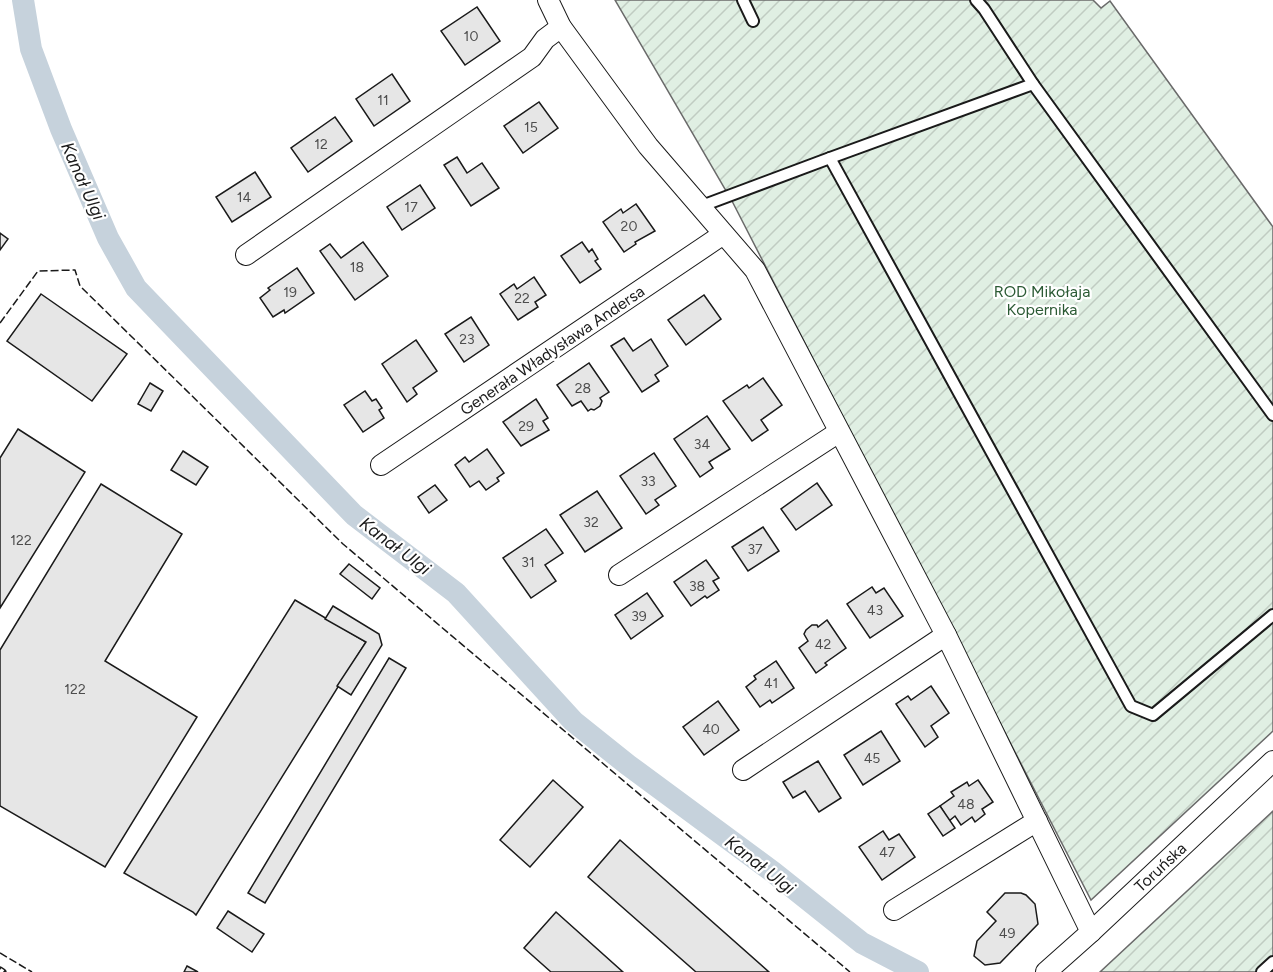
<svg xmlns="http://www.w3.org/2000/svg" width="1273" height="972" font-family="Figtree,sans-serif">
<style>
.garden{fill:url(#garden-furrows);stroke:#6a6a6a;stroke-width:1.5}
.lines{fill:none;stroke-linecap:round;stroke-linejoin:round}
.canal{stroke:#c6d2dc;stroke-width:22}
.building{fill:#e6e6e6;stroke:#1a1a1a;stroke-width:1.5}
.lane-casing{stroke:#1a1a1a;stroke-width:14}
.street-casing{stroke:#1a1a1a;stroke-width:22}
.lane{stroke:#fff;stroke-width:10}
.street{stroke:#fff;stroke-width:20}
.rail-casing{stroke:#1a1a1a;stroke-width:7}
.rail{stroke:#fff;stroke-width:4.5;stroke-dasharray:14;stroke-linecap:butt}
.fence{stroke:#1a1a1a;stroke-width:1.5;stroke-dasharray:8 3;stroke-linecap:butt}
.labels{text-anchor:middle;stroke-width:4.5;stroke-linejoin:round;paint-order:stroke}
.number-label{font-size:14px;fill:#4d4d4d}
.park-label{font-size:16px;fill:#2b5a34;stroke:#fff}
.street-label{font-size:16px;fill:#1a1a1a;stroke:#fff}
.water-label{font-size:18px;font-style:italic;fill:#1a1a1a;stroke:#fff}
</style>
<defs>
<pattern id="garden-furrows" width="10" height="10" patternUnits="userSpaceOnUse" patternTransform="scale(1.5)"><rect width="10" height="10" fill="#e0efe3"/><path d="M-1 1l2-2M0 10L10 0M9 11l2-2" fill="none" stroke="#c0ccc2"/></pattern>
</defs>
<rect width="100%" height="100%" fill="#fff"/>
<g class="garden">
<path d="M615,0H1093L1101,8L1110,1L1273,227V731L1091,900L732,201Z"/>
<path d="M1273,811V972H1100Z"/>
</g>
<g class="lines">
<path class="canal" d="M23,0L31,49L61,129L108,238L136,288L354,515L456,593L573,721L628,765L773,872L862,943L918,972"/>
</g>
<g class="building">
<path d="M477,7L500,41L465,65L441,31Z"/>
<path d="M392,74L410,101L374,126L356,99Z"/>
<path d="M539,102L558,128L523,153L504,126Z"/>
<path d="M335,117L352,141L308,172L291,148Z"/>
<path d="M457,157L467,173L482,163L499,188L471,206L444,165Z"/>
<path d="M255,172L271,197L232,222L216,197Z"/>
<path d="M420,185L435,208L402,230L387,207Z"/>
<path d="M636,204L655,231L635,242L636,244L624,252L603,222L621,209L623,213Z"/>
<path d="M0,233L8,239L0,250Z"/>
<path d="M363,242L388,276L355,300L320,251L330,244L341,258Z"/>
<path d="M582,242L589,252L592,249L598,259L595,261L601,269L580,283L561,256Z"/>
<path d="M297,268L314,293L285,313L284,310L273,317L260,298L270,290L268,288Z"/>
<path d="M534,277L546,295L535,302L538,307L518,320L500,294L514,284L517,289Z"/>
<path d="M41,294L127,354L92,401L7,341Z"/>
<path d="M704,295L721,319L686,345L668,320Z"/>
<path d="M471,317L489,345L464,362L445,334Z"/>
<path d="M624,338L633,351L651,339L668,366L655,375L659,381L642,392L611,346Z"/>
<path d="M416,340L437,371L413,388L417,394L407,402L382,364Z"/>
<path d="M589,363L609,392L600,398L602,401L600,406L594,410L591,409L588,411L581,401L572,406L557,385Z"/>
<path d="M763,378L782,405L761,420L768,430L752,441L723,401L747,385L749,388Z"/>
<path d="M150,383L163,391L151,411L138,404Z"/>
<path d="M365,391L372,401L376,399L382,408L379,410L384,418L363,432L344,405Z"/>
<path d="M536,399L548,418L543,421L549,430L521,446L503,422Z"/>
<path d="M707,416L730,449L709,462L713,468L700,477L674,439Z"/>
<path d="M18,429L85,472L0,608V458Z"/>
<path d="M487,449L504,473L497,478L499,481L486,490L479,481L470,487L455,465L465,457L469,462Z"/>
<path d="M183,451L208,467L196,485L171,470Z"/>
<path d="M654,453L676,486L655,500L659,505L646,514L620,476Z"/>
<path d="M817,483L832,505L796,530L781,509Z"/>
<path d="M101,484L182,534L105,661L197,717L105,867L0,806V650Z"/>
<path d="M435,485L447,500L429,513L418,497Z"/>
<path d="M597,491L622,528L585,552L560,515Z"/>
<path d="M763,527L779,551L748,571L732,547Z"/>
<path d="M546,529L563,553L545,565L556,581L531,598L503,558Z"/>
<path d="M706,560L719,578L713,581L719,590L707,598L705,596L691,606L674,582Z"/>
<path d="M349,564L380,588L372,599L340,574Z"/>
<path d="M872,587L876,593L884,588L903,616L870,638L847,604Z"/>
<path d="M647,593L663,616L631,639L615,615Z"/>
<path d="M295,600L366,642L196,915L193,912L124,873Z"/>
<path d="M333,606L379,634L382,645L351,695L337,686L366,642L325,619Z"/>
<path d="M827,620L846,648L825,663L827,665L816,673L799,648L808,641L804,634L806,630L812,625H817L818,627Z"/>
<path d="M389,658L406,668L265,903L248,893Z"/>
<path d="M776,661L794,688L772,703L770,700L760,707L746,687L756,679L754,676Z"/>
<path d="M931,686L949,713L931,726L938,737L925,747L896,704L908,696L911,700Z"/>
<path d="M718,701L739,730L704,755L683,727Z"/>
<path d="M881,731L900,761L863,785L844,755Z"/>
<path d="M818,761L841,798L819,812L805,791L793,798L783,782Z"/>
<path d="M553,780L583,807L530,867L500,840Z"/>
<path d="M978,780L993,802L982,809L985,814L975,822L972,817L961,825L955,816L949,821L940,806L954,796L951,792L967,782L969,786Z"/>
<path d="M940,806L955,828L943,836L928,814Z"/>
<path d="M883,831L889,840L899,834L915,857L882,880L859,847Z"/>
<path d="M620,840L769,972H696L588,877Z"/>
<path d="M1005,893H1021L1026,895L1035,904L1038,924L1000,963L985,965L974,956L977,941L996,921L987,912Z"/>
<path d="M228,911L264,934L252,952L217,928Z"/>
<path d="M556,912L623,972H551L524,948Z"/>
<path d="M187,966L198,972H184Z"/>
</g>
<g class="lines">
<defs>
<g id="lane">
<path d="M743,0L753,21"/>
<path d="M976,0L984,9L1033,84L1273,415"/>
<path d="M1033,84L830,158L1131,706L1153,715L1273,615"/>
<path d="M699,207L830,158"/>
<path d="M1262,972L1273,962"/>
</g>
<g id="street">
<path d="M548,0L561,27L648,146L755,270L946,635L1091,932"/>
<path d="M246,255L532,57L545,39L561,27"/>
<path d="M381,465L722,235"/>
<path d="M619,575L839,432"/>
<path d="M743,770L946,635"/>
<path d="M894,910L1037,821"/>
<path d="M1046,972L1091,932L1273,761"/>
</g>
</defs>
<use href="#lane" class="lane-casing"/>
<use href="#street" class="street-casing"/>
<use href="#lane" class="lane"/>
<use href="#street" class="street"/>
<defs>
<path id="rail" d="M0,970L3,972"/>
</defs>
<use href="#rail" class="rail-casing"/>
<use href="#rail" class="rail"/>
<g class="fence">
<path d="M0,323L38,271L75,270L80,286L343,544L850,972"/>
<path d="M0,953L32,972"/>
</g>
</g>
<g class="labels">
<g class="number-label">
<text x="471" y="41">10</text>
<text x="383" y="105">11</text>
<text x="531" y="132">15</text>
<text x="321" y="149">12</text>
<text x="244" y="202">14</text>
<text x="411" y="212">17</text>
<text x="629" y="231">20</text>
<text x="357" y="272">18</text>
<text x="290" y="297">19</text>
<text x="522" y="303">22</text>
<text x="467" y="344">23</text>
<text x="583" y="393">28</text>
<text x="526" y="431">29</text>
<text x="702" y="449">34</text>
<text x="648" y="486">33</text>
<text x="591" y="527">32</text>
<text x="21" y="545">122</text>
<text x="755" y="554">37</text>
<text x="528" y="567">31</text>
<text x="697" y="591">38</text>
<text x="875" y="615">43</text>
<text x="639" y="621">39</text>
<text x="823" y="649">42</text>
<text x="771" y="688">41</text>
<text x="75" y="694">122</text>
<text x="711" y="734">40</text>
<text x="872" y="763">45</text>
<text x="966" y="809">48</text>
<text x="887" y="857">47</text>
<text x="1007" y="938">49</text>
</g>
<g class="park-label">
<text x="1042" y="297">ROD Mikołaja<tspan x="1042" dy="18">Kopernika</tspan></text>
</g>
<g class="street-label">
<text transform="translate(552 350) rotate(-34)" y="6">Generała Władysława Andersa</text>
<text transform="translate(1160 867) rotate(-43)" y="6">Toruńska</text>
</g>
<g class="water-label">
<text transform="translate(83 181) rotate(66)" y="6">Kanał Ulgi</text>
<text transform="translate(395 546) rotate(37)" y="6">Kanał Ulgi</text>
<text transform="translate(760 865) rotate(38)" y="6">Kanał Ulgi</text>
</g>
</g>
</svg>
